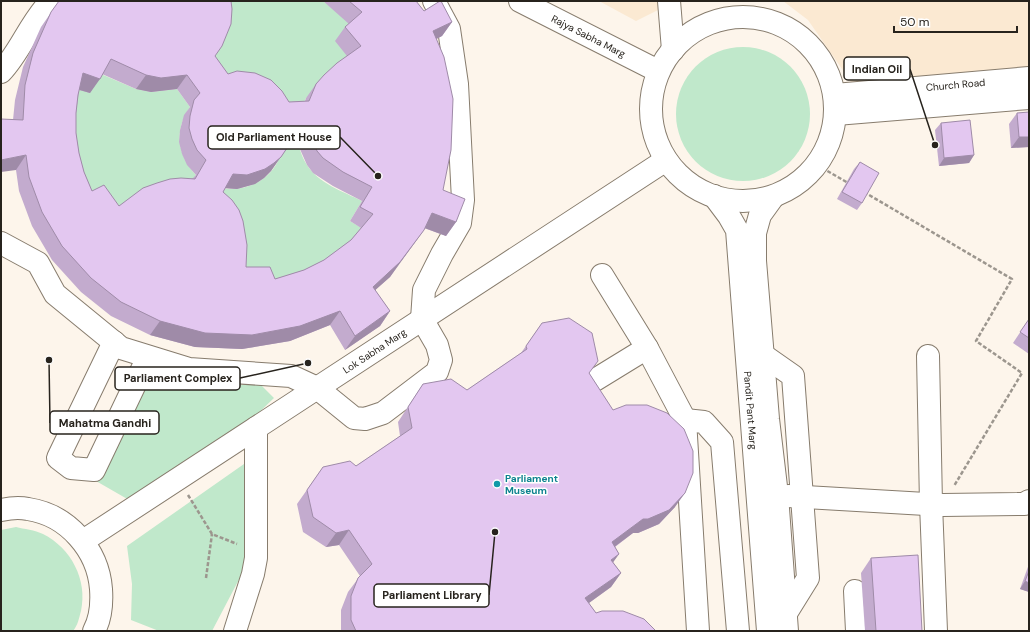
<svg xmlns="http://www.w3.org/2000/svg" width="1030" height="632" font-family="'DM Sans',sans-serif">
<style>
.built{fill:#fbe9d2}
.green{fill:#c0e8cb}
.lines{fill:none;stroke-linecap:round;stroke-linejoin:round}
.minor-casing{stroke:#877c6d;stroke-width:24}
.path{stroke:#9c968e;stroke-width:2.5;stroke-dasharray:4 2;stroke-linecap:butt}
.minor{stroke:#fff;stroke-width:22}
.wall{fill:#c3abce;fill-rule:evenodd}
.shaded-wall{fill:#9f8ba8}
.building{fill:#e3c7f0;stroke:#9f8ba8;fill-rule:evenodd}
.culture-dot{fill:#0f9aa8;stroke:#fff;stroke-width:1.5}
.labels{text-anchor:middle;stroke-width:3;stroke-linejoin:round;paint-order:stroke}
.street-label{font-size:10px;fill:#27231d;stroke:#fff}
.culture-label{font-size:10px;font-weight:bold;fill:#0d838f;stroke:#fff;text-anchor:start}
.leader{fill:none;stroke:#27231d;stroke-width:1.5}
.callout-dot{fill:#27231d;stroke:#fff;stroke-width:1.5}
.callout{fill:#fff;stroke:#27231d;stroke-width:1.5}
.callout-label{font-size:11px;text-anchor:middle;font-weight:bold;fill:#27231d}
</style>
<rect width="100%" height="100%" fill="#fdf5eb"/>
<g class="built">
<path d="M599,1H676L636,21Z"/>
<path d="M783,1H1029V68L851,82L808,20Z"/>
</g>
<g class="green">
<path d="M219,1H323L339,14L352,26L351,60L306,98L302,107L238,86L212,61Z"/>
<circle cx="743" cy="114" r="67"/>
<path d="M101,74L136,89L151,92L177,89L190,107C174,130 177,155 196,175L185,193L109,220L74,187L73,88Z"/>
<path d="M299,147C301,153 303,159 307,165C318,183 344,192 362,201L350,221L363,229L357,237L294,284L236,281L222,214L223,188C244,192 266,182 277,163C279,158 280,153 282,148Z"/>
<path d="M152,370C189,386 220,389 259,383L274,398L247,424L129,500L96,481Z"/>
<path d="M244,464L245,568L212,631H159L131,620L132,584L127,546Z"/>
<path d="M16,527C24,529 35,530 43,534C71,548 88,580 81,611C79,618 78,625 73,631H1V530Z"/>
</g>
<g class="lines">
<defs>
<g id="minor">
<path id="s1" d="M520,1L658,71"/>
<path d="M669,1L673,50"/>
<circle cx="743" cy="109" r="92"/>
<path d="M1,72C21,51 30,22 51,1"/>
<path id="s2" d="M835,95L1029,78"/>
<path d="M836,114L1029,98"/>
<path id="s3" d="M714,196L729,216L737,230L768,631"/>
<path d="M773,197L760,215L755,233V261L768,419L777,495L787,631"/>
<path d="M1,243L38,263L55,294L121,348L189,369L291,376L317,388L354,418L365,419L383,413L437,372L441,360L437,345L422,319L424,290L442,254L460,223L463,200L457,84L449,29L434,1"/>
<path d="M602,275L647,348L685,420L698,631"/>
<path d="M114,342L58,458L71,468L94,470L148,357"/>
<path d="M763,355L793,376L808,578L785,615"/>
<path d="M928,356L931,504L936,631"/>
<path d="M590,383L647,348"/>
<path d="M685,420L704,422L722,442L738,631"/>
<path d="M788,496L943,505L1024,504L1029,501"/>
<path d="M1,510C10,508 19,507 28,509C68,515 98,550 101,589C102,603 101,618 94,631"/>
<path id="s4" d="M83,541L666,160"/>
<path d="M855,591L857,631"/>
<path d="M235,631L253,574L256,558V428"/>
</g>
</defs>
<use href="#minor" class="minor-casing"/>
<g class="path">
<path d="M817,165L850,184"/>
<path d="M864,192L1012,279L976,341L1022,373L954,486"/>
<path d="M188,495L212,534L237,544"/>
<path d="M206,578L212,534"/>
</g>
<use href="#minor" class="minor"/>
</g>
<g class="wall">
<path d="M59,1L215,56L228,74L289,102L305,101L306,98L316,84L347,56L335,41L345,27L349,24L323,1H416L424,11L452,22L442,36L436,39L443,190L456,222L446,236L424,228L390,277L375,290L390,311L380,326L345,350L330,325L290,341L242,349L195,347L150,335L111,316L81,292L52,260L32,226L19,191L16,170L13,120L15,100L23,67L41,27ZM102,74L136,89L151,92L177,89L190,107L184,115L180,130L179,142L182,154L187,165L196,175L193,178L119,206L92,191L84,172L79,153L76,133V113L79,90L90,93ZM299,147L307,165L313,173L333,186L362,201L350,221L361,228L351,240L324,260L304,270L275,279L246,267L223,192L225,188L237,189L255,184L264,178L271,171L287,148Z"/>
<path d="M1017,113L1029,147L1011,148L1009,124Z"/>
<path d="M941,123L974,155L969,163L939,166L935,130Z"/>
<path d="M860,162L862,203L857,210L837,199L854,169Z"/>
<path d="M1029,319V354L1013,343Z"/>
<path d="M542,323L589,373L675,507L659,524L638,533H633L615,547L619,554L613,562L621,573L611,587L589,603L596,613L656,631H341V610L348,592L360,576L339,545L326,547L303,532L297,504L323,467L356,466L400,436L398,422L423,384L467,390L521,353Z"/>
<path d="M871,558L922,631H865L861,573Z"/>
<path d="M1029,564V592L1020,589Z"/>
</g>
<g class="shaded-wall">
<path d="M452,22L442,36L423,46L433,31Z"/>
<path d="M83,73L100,79L90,93L73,88Z"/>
<path d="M146,75H187L177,89L151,92L136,89Z"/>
<path d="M309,133L299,147L282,148L292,134Z"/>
<path d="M1019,137H1029V147L1011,148Z"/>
<path d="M287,148L271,171L264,178L255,184L237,189L223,188L233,174Z"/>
<path d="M26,155L16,170L1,172V160Z"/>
<path d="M974,155L969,163L939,166L944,158Z"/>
<path d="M432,213L456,222L446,236L422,227Z"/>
<path d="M424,230L390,277L363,301L373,287Z"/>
<path d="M340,311L330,325L290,341L242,349L195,347L150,335L160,321Z"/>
<path d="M390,311L380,326L345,350L355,336Z"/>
<path d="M685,493L675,507L659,524L638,533H633L602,556L612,542L643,519Z"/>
<path d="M349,530L339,545L326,547L336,533Z"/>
<path d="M619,554L609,568L611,560Z"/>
<path d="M621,573L611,587L575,613L585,598Z"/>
<path d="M1025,581L1029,583V592L1020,589Z"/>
</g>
<g class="building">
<path d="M59,1H231L232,9L231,24L222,46L215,56L228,74L237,71L255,73L271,80L282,91L289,102L309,101L316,84L324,75L337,63L361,46L345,27L362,12L349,1H416L424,11L440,1H441L452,22L433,31L444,57L453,99L451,150L443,190L465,199L456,222L432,213L424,230L400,262L373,287L390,311L355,336L340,311L300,326L252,335L205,333L160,321L121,302L91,278L62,246L42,212L29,177L26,155L1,160V119L23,120L25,85L33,53L51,12ZM111,59L146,75L161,78L187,75L200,93L194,100L190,116L189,128L192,139L197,150L206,160L195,179L181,178L170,179L157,183L143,188L119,206L104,185L92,191L84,172L79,153L76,133V113L78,95L83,73L100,79ZM309,133L317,151L323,158L343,172L372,187L360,207L373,214L351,240L324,260L304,270L275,279L270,267H246L247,245L243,221L239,210L232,200L223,192L233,174L247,175L265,169L274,163L281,157L287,148L292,134Z"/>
<path d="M1029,112V137H1019L1017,113Z"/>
<path d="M970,120L974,155L944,158L941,123Z"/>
<path d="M860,162L879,173L862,203L842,192Z"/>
<path d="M569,318L592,333L598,361L589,373L613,410L626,405H647L667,413L684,429L693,451V473L685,493L669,510L648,519H643L612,542L619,554L611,560L621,573L585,598L596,613L602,611H623L644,619L656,631H356L351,620V596L358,578L372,564L349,530L336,533L313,517L307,490L323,467L350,461L356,466L412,428L408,407L423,384L451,379L467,390L527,349L526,346L542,323Z"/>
<path d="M1029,319V338L1020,332Z"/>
<path d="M918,555L922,631H876L871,558Z"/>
<path d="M1029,571V583L1025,581Z"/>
</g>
<circle class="culture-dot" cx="497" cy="484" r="4"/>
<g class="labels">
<g class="street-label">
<text dy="4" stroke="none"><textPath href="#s1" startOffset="77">Rajya Sabha Marg</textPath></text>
<text dy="4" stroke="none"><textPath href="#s2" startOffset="121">Church Road</textPath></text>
<text dy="4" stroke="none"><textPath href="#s4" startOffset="348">Lok Sabha Marg</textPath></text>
<text dy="4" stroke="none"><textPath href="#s3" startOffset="222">Pandit Pant Marg</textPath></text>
</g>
<g class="culture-label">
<text x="505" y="482">Parliament<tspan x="505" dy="12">Museum</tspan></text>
</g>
</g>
<path class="leader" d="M935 145L910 69M378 176L340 137M308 363L240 378M49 360L50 423M495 532L489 595"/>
<g class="callout-dot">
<circle cx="935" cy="145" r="4"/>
<circle cx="378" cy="176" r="4"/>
<circle cx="308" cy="363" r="4"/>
<circle cx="49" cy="360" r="4"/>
<circle cx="495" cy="532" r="4"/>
</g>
<g class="callout">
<rect x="844" y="57" width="66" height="23" rx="4"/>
<rect x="208" y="126" width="132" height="23" rx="4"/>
<rect x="115" y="367" width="125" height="23" rx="4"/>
<rect x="50" y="411" width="109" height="23" rx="4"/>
<rect x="374" y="584" width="115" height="23" rx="4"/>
</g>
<g class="callout-label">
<text x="877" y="73">Indian Oil</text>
<text x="274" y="141">Old Parliament House</text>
<text x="178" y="382">Parliament Complex</text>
<text x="105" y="427">Mahatma Gandhi</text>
<text x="432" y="599">Parliament Library</text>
</g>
<rect width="1030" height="632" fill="none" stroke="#27231d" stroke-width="4"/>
<path d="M894 26v6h123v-6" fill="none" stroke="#27231d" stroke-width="2"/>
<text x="900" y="26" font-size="12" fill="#27231d" stroke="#ffffff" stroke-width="3" paint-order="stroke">50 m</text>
</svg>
